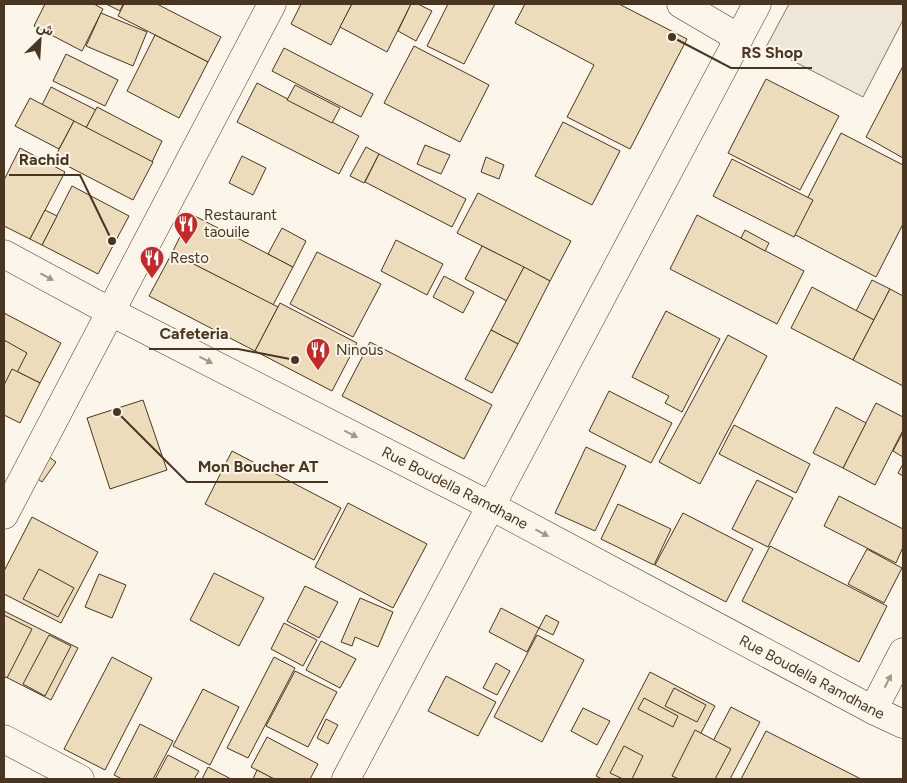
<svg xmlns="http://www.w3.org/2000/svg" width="907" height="783" font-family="Figtree,Vazirmatn,sans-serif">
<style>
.green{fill:#ede6d9;stroke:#887966}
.building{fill:#ecdcbc;stroke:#4a3520}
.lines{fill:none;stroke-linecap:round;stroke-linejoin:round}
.minor-casing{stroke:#4a3520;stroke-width:29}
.secondary-casing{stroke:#4a3520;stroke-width:29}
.minor{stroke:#fbf6e9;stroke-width:28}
.secondary{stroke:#fbf6e9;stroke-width:28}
.oneway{fill:#a29684}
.labels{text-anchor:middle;stroke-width:4;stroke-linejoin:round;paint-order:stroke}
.poi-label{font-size:15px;fill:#4a3520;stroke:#fbf6e9;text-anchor:start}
.street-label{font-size:15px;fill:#4a3520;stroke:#fbf6e9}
.leader{fill:none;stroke:#4a3520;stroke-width:2}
.callout-dot{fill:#4a3520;stroke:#fbf6e9;stroke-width:2}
.callout-label{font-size:16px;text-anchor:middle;font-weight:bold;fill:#4a3520;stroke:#fbf6e9;stroke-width:4;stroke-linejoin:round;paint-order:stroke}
</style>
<rect width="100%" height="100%" fill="#fbf6e9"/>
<path class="green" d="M789,4H903V20L863,97L766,47Z"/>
<g class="building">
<path d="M45,4H94L103,9L82,51L34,26Z"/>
<path d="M106,4H123L120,11Z"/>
<path d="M124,4H157L221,37L208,62L118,16Z"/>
<path d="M301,4H352L331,45L291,24Z"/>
<path d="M352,4H411L387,52L340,27Z"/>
<path d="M411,4H418L432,11L416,41L398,31Z"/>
<path d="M448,4H495L464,64L427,46Z"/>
<path d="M525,4H619L687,39L630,149L567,117L594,65L515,23Z"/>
<path d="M101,13L147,32L133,66L86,46Z"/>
<path d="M155,35L208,62L179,118L127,91Z"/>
<path d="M414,46L489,85L460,142L384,103Z"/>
<path d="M284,48L373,94L361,117L272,71Z"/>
<path d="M66,54L118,80L105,106L53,81Z"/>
<path d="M903,66V158L866,137Z"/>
<path d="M766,79L839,116L800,190L728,153Z"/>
<path d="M257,83L359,136L339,174L237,122Z"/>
<path d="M295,85L340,108L332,123L287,100Z"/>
<path d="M51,87L96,110L86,128L42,105Z"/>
<path d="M30,98L74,121L59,149L15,126Z"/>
<path d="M97,107L162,141L152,162L86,128Z"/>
<path d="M74,121L153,162L133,200L54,159Z"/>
<path d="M563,122L620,151L592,205L535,176Z"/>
<path d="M841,133L903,165V224L876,277L790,232Z"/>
<path d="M425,145L450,155L441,174L417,164Z"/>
<path d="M366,147L379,154L364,183L350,176Z"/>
<path d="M20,148L65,172L30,239L4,226V180Z"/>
<path d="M379,154L466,199L452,227L365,182Z"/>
<path d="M242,156L266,168L253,195L229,183Z"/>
<path d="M486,157L504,165L499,179L481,172Z"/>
<path d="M732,159L813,200L794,237L713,196Z"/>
<path d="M72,186L129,216L98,274L42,245Z"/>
<path d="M478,193L571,241L550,281L457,233Z"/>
<path d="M45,210L57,216L42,245L30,239Z"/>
<path d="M191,214L293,267L273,305L172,253Z"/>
<path d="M697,215L804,271L777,324L670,269Z"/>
<path d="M282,228L306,241L293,267L268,254Z"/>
<path d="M745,230L769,243L765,251L741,238Z"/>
<path d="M396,240L443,264L427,295L381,271Z"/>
<path d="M482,246L524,267L507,301L465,279Z"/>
<path d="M317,252L381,284L353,337L290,304Z"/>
<path d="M172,253L278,307L255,351L149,296Z"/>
<path d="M524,267L550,281L518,344L491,330Z"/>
<path d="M444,276L474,292L463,313L433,297Z"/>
<path d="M872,280L890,289L874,320L856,311Z"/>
<path d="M812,287L874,320L853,360L791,328Z"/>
<path d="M890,289L903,296V386L853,360Z"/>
<path d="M280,303L357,343L332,391L255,351Z"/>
<path d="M666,311L720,339L682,412L665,403L669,396L632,377Z"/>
<path d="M4,313L61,343L40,383L4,365Z"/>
<path d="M491,330L518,344L492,393L465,379Z"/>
<path d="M728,335L767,356L700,484L659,462Z"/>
<path d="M4,340L27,353L4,398Z"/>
<path d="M370,342L492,405L464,459L342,396Z"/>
<path d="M12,369L40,383L20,423L4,415V385Z"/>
<path d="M609,391L672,423L651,463L589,431Z"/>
<path d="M143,400L167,470L110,489L87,418Z"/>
<path d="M876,403L903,417V430L875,485L843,468Z"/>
<path d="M836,407L866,423L843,468L813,453Z"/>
<path d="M734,425L810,464L796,493L719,454Z"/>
<path d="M903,432V457L893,451Z"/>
<path d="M586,447L626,466L595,531L555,513Z"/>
<path d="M232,451L341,508L314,560L205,504Z"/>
<path d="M42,452L56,462L42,482L28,472Z"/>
<path d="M903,464V476L898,473Z"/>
<path d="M757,480L793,498L768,547L732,529Z"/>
<path d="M839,496L903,529V547L896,563L824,526Z"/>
<path d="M348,503L427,544L393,608L315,567Z"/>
<path d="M618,504L671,529L654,565L601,539Z"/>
<path d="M683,513L753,549L726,602L655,565Z"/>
<path d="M32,517L98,552L61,623L4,594V571Z"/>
<path d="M770,546L887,606L859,662L742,601Z"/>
<path d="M867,549L902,568L884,603L848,584Z"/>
<path d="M39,569L74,588L58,617L23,599Z"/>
<path d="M214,573L264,598L239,646L190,620Z"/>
<path d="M99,574L126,585L112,618L85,607Z"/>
<path d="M305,586L338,602L319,638L287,621Z"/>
<path d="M360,598L393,612L378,647L355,637L352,646L341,642Z"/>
<path d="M501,608L539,628L527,652L489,632Z"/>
<path d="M4,611L78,648L51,700L4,676Z"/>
<path d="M4,615L32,629L7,678L4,676Z"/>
<path d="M546,615L559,622L553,635L539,628Z"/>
<path d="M284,623L317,640L303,666L271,649Z"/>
<path d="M49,635L71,646L45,696L23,684Z"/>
<path d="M537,635L584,660L542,742L494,717Z"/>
<path d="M321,641L356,659L340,688L306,670Z"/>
<path d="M112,657L152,678L105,770L64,749Z"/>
<path d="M274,657L295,668L248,758L227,748Z"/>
<path d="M496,663L510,671L497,695L483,688Z"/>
<path d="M295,671L337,692L308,747L266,726Z"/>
<path d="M650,672L715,706L677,779H602L596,776Z"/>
<path d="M446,676L496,702L478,736L428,711Z"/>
<path d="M674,688L706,705L697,722L665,706Z"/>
<path d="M203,689L239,707L210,765L173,746Z"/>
<path d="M644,698L678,716L673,727L638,709Z"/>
<path d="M731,707L760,722L730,779H693Z"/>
<path d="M583,708L610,721L597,745L571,731Z"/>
<path d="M326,719L338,725L328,744L317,738Z"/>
<path d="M140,724L173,741L153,779H122L114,775Z"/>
<path d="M695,730L731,749L715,779H679L672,776Z"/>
<path d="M766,731L861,779H741Z"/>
<path d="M267,737L318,764L310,779H274L251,767Z"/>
<path d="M624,746L643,756L632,779H623L610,773Z"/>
<path d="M168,755L199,771L194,779H155Z"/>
<path d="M208,767L231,779H202Z"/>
<path d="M257,770L274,779H253Z"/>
</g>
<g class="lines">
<defs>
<g id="minor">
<path d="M681,4L739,38"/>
<path id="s1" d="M4,254L111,312L491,506L873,710L903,724"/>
<path d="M4,515L272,4"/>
<path d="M873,710L903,652"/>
<path d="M4,739L80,779"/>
</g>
<path id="secondary" d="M346,779L757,4"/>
</defs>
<use href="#minor" class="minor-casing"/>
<use href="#secondary" class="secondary-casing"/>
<use href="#minor" class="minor"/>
<use href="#secondary" class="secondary"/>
</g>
<defs><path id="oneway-solid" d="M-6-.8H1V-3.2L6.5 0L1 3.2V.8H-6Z" transform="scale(1.25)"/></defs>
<g class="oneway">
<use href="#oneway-solid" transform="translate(47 277) rotate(28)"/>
<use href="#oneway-solid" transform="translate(206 360) rotate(27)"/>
<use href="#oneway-solid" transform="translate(351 434) rotate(27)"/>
<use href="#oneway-solid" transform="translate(542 533) rotate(28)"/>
<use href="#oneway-solid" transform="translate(888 681) rotate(-63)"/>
</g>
<defs>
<symbol id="restaurant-pin" viewBox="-11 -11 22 30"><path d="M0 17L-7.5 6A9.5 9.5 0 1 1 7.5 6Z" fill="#c62828" stroke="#fbf6e9"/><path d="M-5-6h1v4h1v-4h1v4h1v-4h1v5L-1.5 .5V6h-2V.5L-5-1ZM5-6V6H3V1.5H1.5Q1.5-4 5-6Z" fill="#fff"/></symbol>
</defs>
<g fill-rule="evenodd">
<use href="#restaurant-pin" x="172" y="210" width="28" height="38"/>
<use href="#restaurant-pin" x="138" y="244" width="28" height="38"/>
<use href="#restaurant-pin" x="304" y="336" width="28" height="38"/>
</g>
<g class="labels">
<g class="poi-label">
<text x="204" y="220">Restaurant<tspan x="204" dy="17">taouile</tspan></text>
<text x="170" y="263">Resto</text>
<text x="336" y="355">Ninous</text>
</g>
<g class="street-label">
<text dy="5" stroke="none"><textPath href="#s1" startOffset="508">Rue Boudella Ramdhane</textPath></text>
<text dy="5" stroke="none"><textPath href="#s1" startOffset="912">Rue Boudella Ramdhane</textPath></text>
</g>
</g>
<path class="leader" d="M672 37L731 68H812M112 241L80 175H9M295 360L238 349H149M117 412L187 482H328"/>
<g class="callout-dot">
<circle cx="672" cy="37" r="5"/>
<circle cx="112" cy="241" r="5"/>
<circle cx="295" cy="360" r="5"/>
<circle cx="117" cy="412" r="5"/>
</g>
<g class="callout-label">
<text x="772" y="58">RS Shop</text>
<text x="44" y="165">Rachid</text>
<text x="194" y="339">Cafeteria</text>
<text x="258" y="472">Mon Boucher AT</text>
</g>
<rect width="907" height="783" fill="none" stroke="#4a3520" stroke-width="10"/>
<g transform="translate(40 40) rotate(25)" stroke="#fbf6e9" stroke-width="4" paint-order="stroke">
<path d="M0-4L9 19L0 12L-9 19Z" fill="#4a3520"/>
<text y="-8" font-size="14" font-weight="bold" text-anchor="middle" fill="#4a3520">ش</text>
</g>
</svg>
